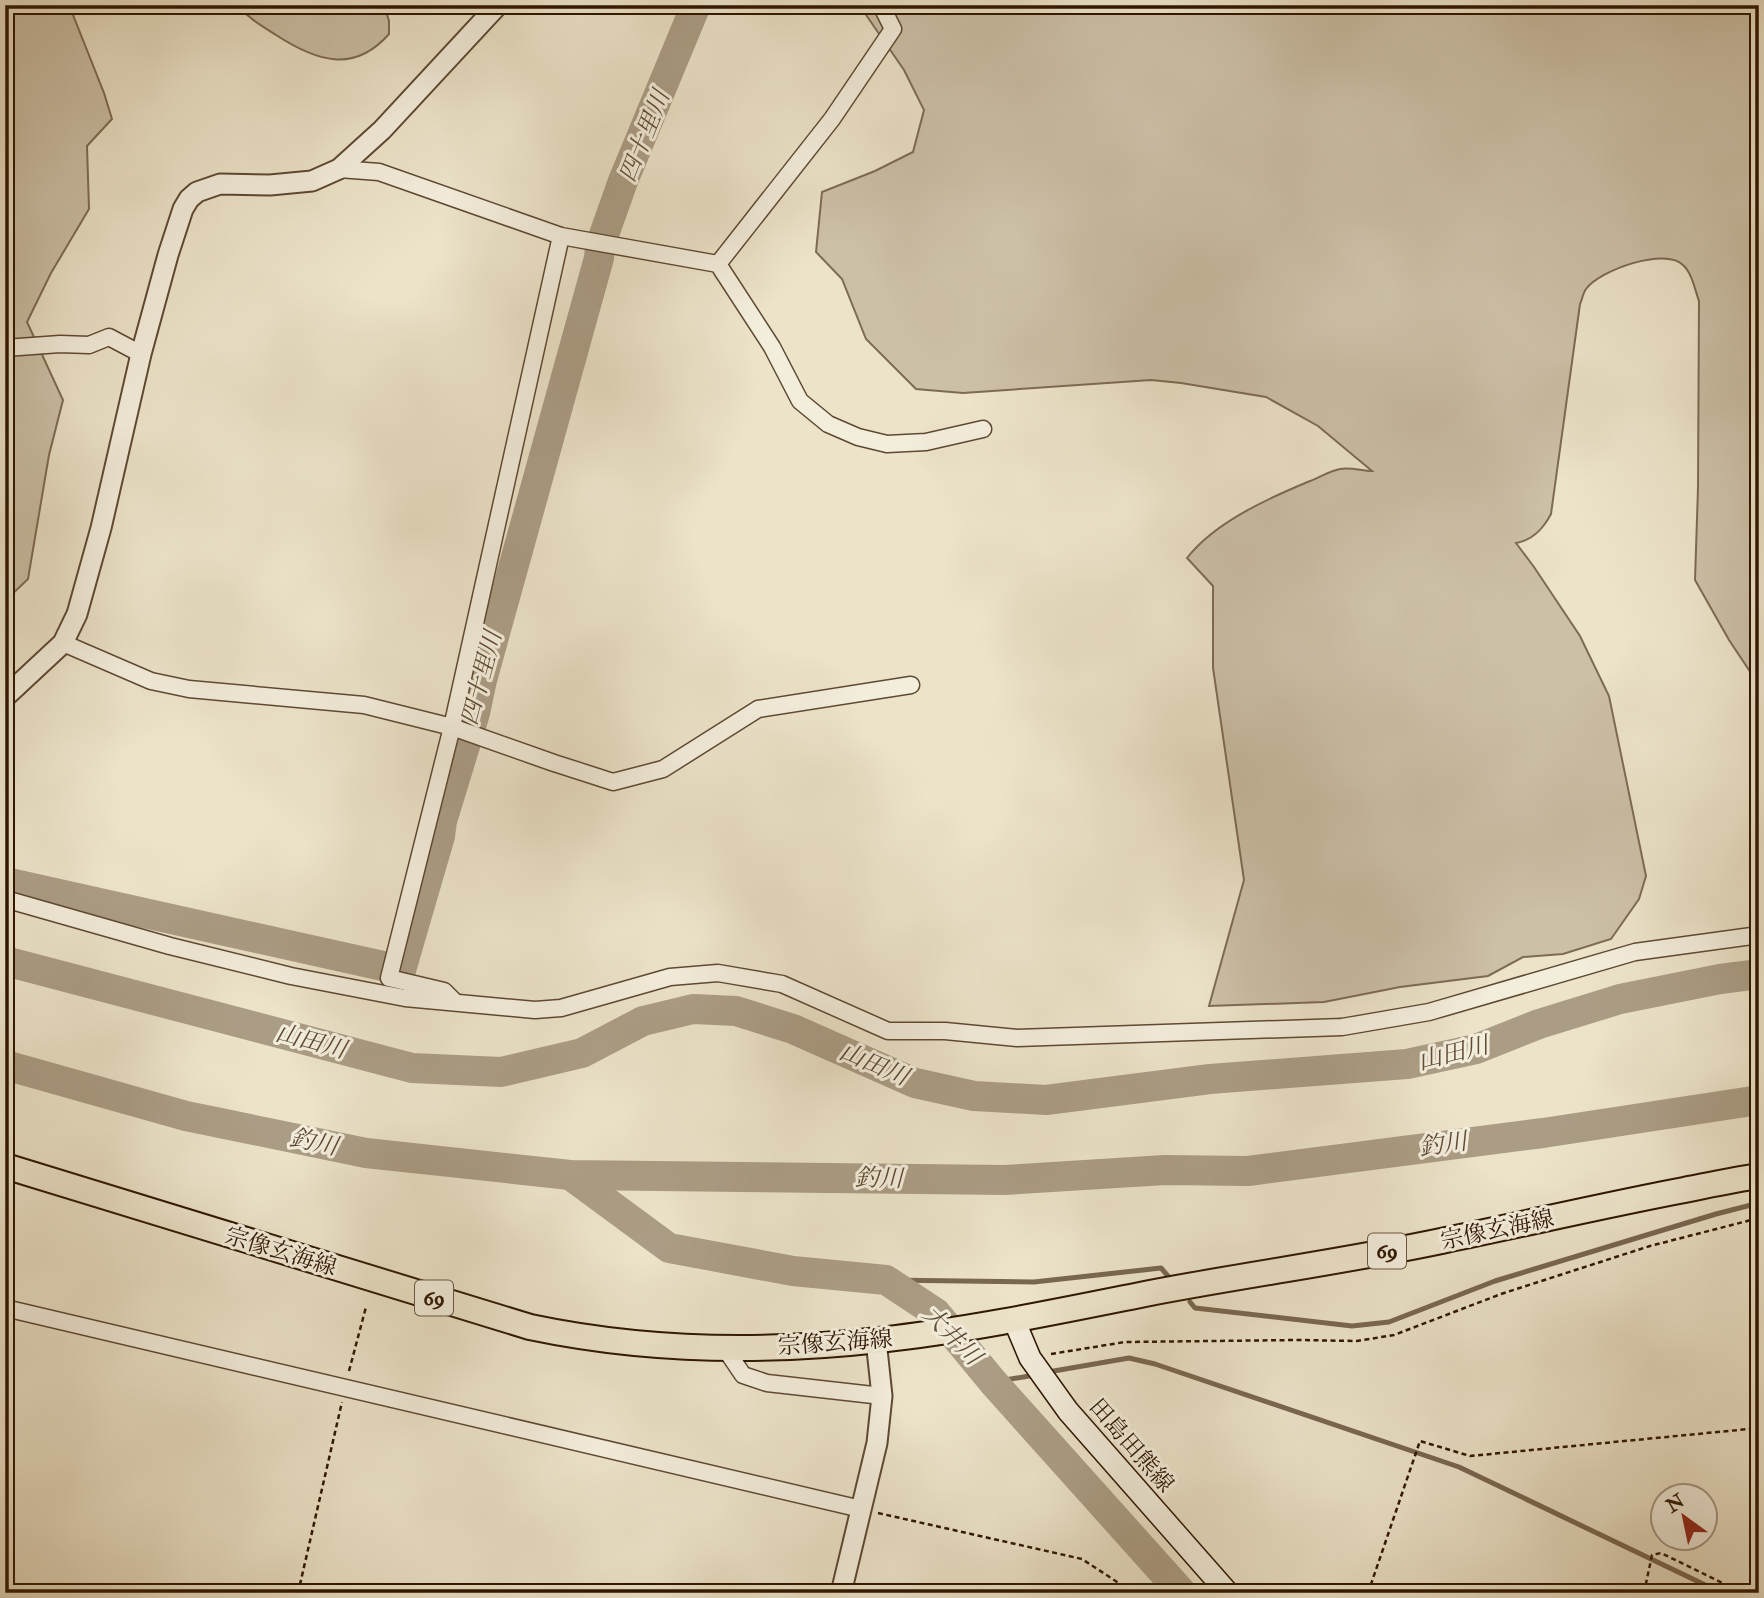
<svg xmlns="http://www.w3.org/2000/svg" width="1764" height="1598" font-family="'IM FELL Double Pica','Noto Serif JP',serif">
<style>
.green{fill:#ccc0a7;stroke:#7d6b54;stroke-width:2}
.lines{fill:none;stroke-linecap:round;stroke-linejoin:round}
.stream{stroke:#796750;stroke-width:5}
.river{stroke:#ab9d85;stroke-width:30}
.minor-casing{stroke:#5e4932;stroke-width:19}
.tertiary-casing{stroke:#5e4932;stroke-width:23}
.secondary-casing{stroke:#2e1600;stroke-width:24}
.primary-casing{stroke:#2e1600;stroke-width:28}
.path{stroke:#2e1600;stroke-width:2.5;stroke-dasharray:5 3.5;stroke-linecap:butt}
.minor{stroke:#f3eddc;stroke-width:16}
.tertiary{stroke:#f3eddc;stroke-width:19}
.secondary{stroke:#f3eddc;stroke-width:21}
.primary{stroke:#ece3c9;stroke-width:24}
.labels{text-anchor:middle;stroke-width:6;stroke-linejoin:round;paint-order:stroke}
.shield{fill:#f3eddc;stroke:#695642;stroke-width:2}
.shield-label{font-size:21px;font-weight:bold;fill:#2e1600}
.street-label{font-size:23px;fill:#2e1600;stroke:#f3eddc}
.water-label{font-size:24px;font-style:italic;fill:#604c35;stroke:#f3eddc}
</style>
<rect width="100%" height="100%" fill="#ece3c9"/>
<filter id="stains"><feTurbulence type="fractalNoise" baseFrequency=".00286" numOctaves="4"/><feColorMatrix values="0 0 0 0 .2 0 0 0 0 .09 0 0 0 0 .02 0 0 0 .5 -.17"/></filter>
<radialGradient id="worn" r=".72"><stop offset=".6" stop-color="#630" stop-opacity="0"/><stop offset="1" stop-color="#630" stop-opacity=".3"/></radialGradient>
<g class="green">
<path d="M5,5H69L104,93L112,119L87,146L89,209L51,273L27,322L63,400L49,455L28,579L5,601Z"/>
<path d="M237,5H384L389,21V34C354,74 316,61 276,35C262,26 248,18 237,5Z"/>
<path d="M863,5H1759V682L1755,679L1729,640L1695,580L1698,488L1699,301C1695,290 1692,273 1683,265C1665,247 1600,270 1586,289C1583,293 1582,300 1580,304L1551,514C1543,529 1533,540 1516,543L1534,567L1580,636L1609,696L1646,876L1639,899L1611,939L1563,954L1523,957L1488,976L1400,987L1324,1002L1209,1006L1244,880L1213,668V586L1187,558C1215,522 1269,498 1310,481C1320,477 1330,471 1340,469C1351,467 1362,471 1372,471L1318,426L1266,397L1181,383L1151,380L963,393L916,389L866,339L842,279L816,252L822,192L875,171L913,152L924,110L904,70L864,12Z"/>
</g>
<g class="lines">
<g class="stream">
<path d="M886,1280L1034,1282L1161,1268L1168,1276"/>
<path d="M1190,1302L1195,1308L1352,1326L1389,1322L1495,1281L1716,1214L1759,1203"/>
<path d="M1048,1372L1129,1358L1155,1364L1459,1467L1722,1593"/>
<path d="M993,1382L1035,1375"/>
</g>
<g class="river">
<path d="M5,882L401,970L440,836L442,821L475,713L482,680L599,258L600,246L623,181L696,5"/>
<path d="M5,961L412,1068L501,1072L582,1053L643,1021L693,1009L736,1011L793,1029L915,1083L974,1096L1046,1100L1210,1079L1407,1064L1476,1049L1539,1024L1620,999L1720,979L1759,974"/>
<path d="M5,1065L186,1116L366,1153L570,1175L1005,1180L1165,1170L1248,1171L1543,1133L1759,1100"/>
<path d="M570,1175L669,1248L793,1271L886,1280L936,1313L993,1382L1182,1593"/>
</g>
<defs>
<g id="minor">
<path d="M339,169L379,172L561,236L718,264L772,347L800,401L828,424L858,437L887,444L926,442L983,429"/>
<path d="M718,264L832,119L893,29L881,5"/>
<path d="M5,348L60,344L89,345L109,337L141,354"/>
<path d="M63,643L151,681L189,689L364,705L452,727L554,763L613,782L663,769L758,709L911,685"/>
<path d="M5,899L170,946L291,976L405,998L535,1010L561,1008L670,977L718,973L782,984L888,1031H945L1017,1038L1342,1027L1429,1012L1635,952L1759,935"/>
<path d="M454,1001L444,991L389,978L452,727L561,236"/>
<path d="M5,1308L861,1509"/>
<path d="M724,1347L743,1375L767,1383L882,1396"/>
</g>
<g id="tertiary">
<path d="M5,697L63,643L77,614L101,528L141,354L168,255L183,209L189,199L197,192L220,184L270,185L312,181L339,169L382,130L498,5"/>
<path d="M841,1593L877,1443L882,1396L876,1340"/>
</g>
<path id="secondary" d="M1014,1320L1030,1358L1068,1411L1228,1593"/>
<path id="primary" d="M5,1166L530,1327C644,1351 763,1353 879,1340C970,1330 1060,1311 1150,1293C1249,1274 1348,1261 1446,1240C1524,1224 1601,1206 1679,1191C1705,1186 1732,1180 1759,1176"/>
</defs>
<use href="#minor" class="minor-casing"/>
<use href="#tertiary" class="tertiary-casing"/>
<use href="#secondary" class="secondary-casing"/>
<use href="#primary" class="primary-casing"/>
<g class="path">
<path d="M1051,1354L1125,1342L1298,1340L1357,1341L1394,1335L1501,1294L1650,1246L1759,1218"/>
<path d="M349,1371L366,1307"/>
<path d="M878,1513L1082,1559L1134,1593"/>
<path d="M298,1593L342,1402"/>
<path d="M1368,1593L1420,1441L1470,1456L1759,1428"/>
<path d="M1644,1593L1652,1555L1661,1553L1743,1593"/>
</g>
<use href="#minor" class="minor"/>
<use href="#tertiary" class="tertiary"/>
<use href="#secondary" class="secondary"/>
<use href="#primary" class="primary"/>
</g>
<g class="labels">
<g class="shield">
<rect x="1368" y="1233.5" width="38" height="35" rx="5"/>
<rect x="415" y="1280.5" width="38" height="35" rx="5"/>
</g>
<g class="shield-label">
<text x="1387" y="1258">69</text>
<text x="434" y="1305">69</text>
</g>
<g class="street-label">
<text transform="translate(1497 1229) rotate(-12)" y="8">宗像玄海線</text>
<text transform="translate(281 1251) rotate(17)" y="8">宗像玄海線</text>
<text transform="translate(835 1342) rotate(-4)" y="8">宗像玄海線</text>
<text transform="translate(1132 1445) rotate(49)" y="8">田島田熊線</text>
</g>
<g class="water-label">
<text transform="translate(644 136) rotate(-68)" y="8">四十里川</text>
<text transform="translate(481 678) rotate(-75)" y="8">四十里川</text>
<text transform="translate(311 1041) rotate(15)" y="8">山田川</text>
<text transform="translate(1453 1053) rotate(-14)" y="8">山田川</text>
<text transform="translate(874 1064) rotate(23)" y="8">山田川</text>
<text transform="translate(314 1142) rotate(12)" y="8">釣川</text>
<text transform="translate(1443 1144) rotate(-8)" y="8">釣川</text>
<text transform="translate(879 1178) rotate(1)" y="8">釣川</text>
<text transform="translate(952 1335) rotate(45)" y="8">大井川</text>
</g>
</g>
<rect width="1764" height="1598" fill="none" stroke="#ece3c9" stroke-width="28"/>
<rect x="7" y="7" width="1750" height="1584" fill="none" stroke="#2e1600" stroke-width="3.5"/>
<rect x="14" y="14" width="1736" height="1570" fill="none" stroke="#2e1600" stroke-width="2"/>
<g transform="translate(1684 1517) rotate(327)"><circle r="33" fill="#f3eddc" stroke="#a49784" stroke-width="2"/>
<path d="M0-5L12 26L0 18L-12 26Z" fill="#8f2418"/>
<text y="-10" font-size="19" font-weight="bold" text-anchor="middle" fill="#2e1600">N</text>
</g>
<rect width="100%" height="100%" filter="url(#stains)"/>
<rect width="100%" height="100%" fill="url(#worn)"/>
</svg>
